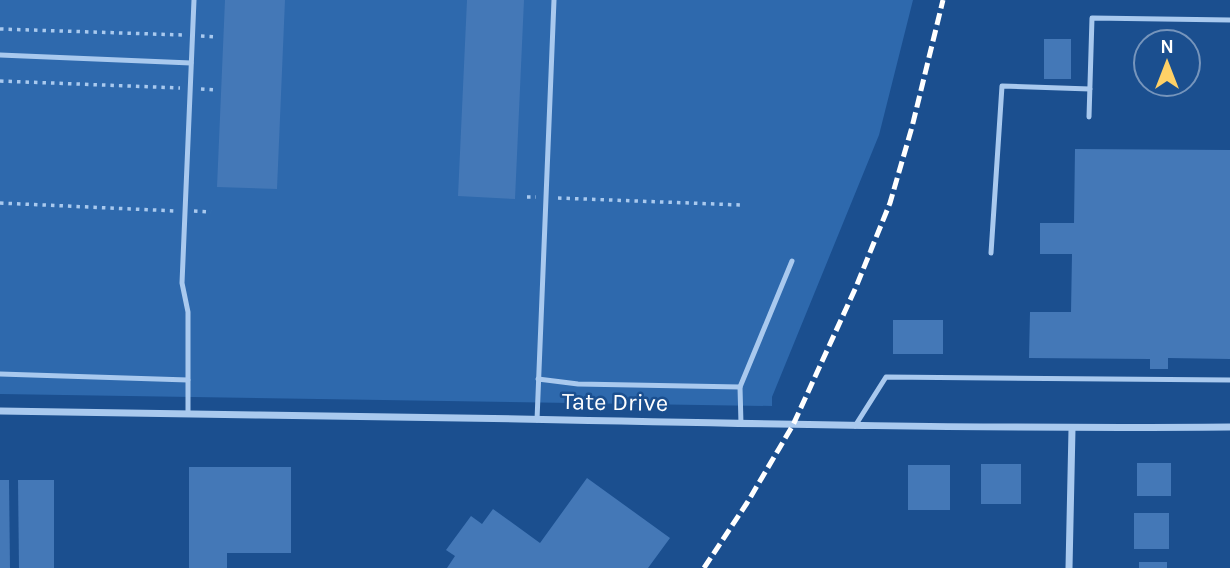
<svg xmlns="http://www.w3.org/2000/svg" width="1230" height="568" font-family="Karla,sans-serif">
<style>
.green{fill:#2e69ad}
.building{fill:#4478b7}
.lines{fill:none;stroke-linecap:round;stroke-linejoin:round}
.path{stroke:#a9c9ee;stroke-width:3.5;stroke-dasharray:3.5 5;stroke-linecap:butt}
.lane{stroke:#a9c9ee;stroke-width:5}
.street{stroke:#a9c9ee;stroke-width:7}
.rail{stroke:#fff;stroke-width:5;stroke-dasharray:12 5;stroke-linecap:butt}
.labels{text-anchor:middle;stroke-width:5;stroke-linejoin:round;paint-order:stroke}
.street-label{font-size:24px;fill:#fff;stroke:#1b4f8f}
</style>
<rect width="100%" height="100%" fill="#1b4f8f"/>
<path class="green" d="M0,0H913L879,135L772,397V406L0,394Z"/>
<g class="building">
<path d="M225,0H285L277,189L217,187Z"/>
<path d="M467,0H524L515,199L458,196Z"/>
<rect x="1044" y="39" width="27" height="40"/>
<path d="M1075,149L1230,150V359L1168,358V369H1150V359L1029,358L1030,312H1071L1072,254H1040V223H1074Z"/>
<rect x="893" y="320" width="50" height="34"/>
<rect x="1137" y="463" width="34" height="33"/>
<rect x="981" y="464" width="40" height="40"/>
<rect x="908" y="465" width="42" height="45"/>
<path d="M189,467H291V553H227V568H189Z"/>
<path d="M587,478L670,538L648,568H447L455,556L446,550L471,516L482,524L493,509L540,543Z"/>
<path d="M0,480H9L10,568H0Z"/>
<path d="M18,480H54V568H19Z"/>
<rect x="1134" y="513" width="35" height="36"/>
<rect x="1139" y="562" width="28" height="6"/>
</g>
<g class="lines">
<g class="path">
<path d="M0,29L183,35"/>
<path d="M201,36L218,37"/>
<path d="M0,81L180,88"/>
<path d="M201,89L216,90"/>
<path d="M527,197H536"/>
<path d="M558,198L741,205"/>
<path d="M0,203L176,211"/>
<path d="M194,211L211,212"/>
</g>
<g class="lane">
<path d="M0,55L191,63"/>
<path d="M1089,117L1092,18L1230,20"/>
<path d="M991,253L1002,86L1090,89"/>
<path d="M0,374L188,380"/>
<path d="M538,379L578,384L740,387L792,261"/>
<path d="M740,387L741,424"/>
<path d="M188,413V312L182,283L194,0"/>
<path d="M537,420L554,0"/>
<path d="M855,426L886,377L1230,380"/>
</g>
<g class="street">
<path d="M0,411C173,414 346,416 519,419C756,424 993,429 1230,427"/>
<path d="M1069,568L1072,429"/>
</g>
<path class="rail" d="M704,568L747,503L793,425L856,287L890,203L912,127L943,0"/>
</g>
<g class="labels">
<g class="street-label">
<text transform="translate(615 402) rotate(1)" y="8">Tate Drive</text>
</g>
</g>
<g transform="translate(1167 63)"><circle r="33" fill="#1b4f8f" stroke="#7695bc" stroke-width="2"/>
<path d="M0-5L12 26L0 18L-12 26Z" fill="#ffd166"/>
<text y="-10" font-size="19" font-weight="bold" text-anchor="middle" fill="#ffffff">N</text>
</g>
</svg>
